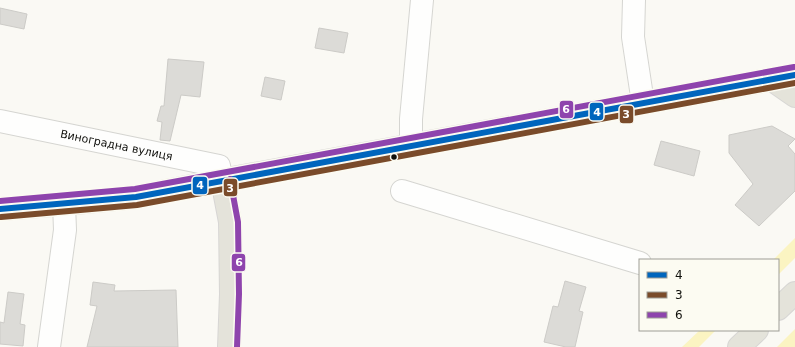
<svg xmlns="http://www.w3.org/2000/svg" width="795" height="347" font-family="'DejaVu Sans',sans-serif">
<style>
.green{fill:#fbf4c2}
.building{fill:#dcdbd7;stroke:#cccbc7}
.lines{fill:none;stroke-linecap:round;stroke-linejoin:round}
.minor-casing{stroke:#d5d5d1;stroke-width:24}
.major-casing{stroke:#d7d6d4;stroke-width:24}
.minor{stroke:#fefefd;stroke-width:22}
.major{stroke:#e4e3da;stroke-width:22}
.bus-1-casing{stroke:#fcfbf2;stroke-width:9}
.bus-2-casing{stroke:#fcfbf2;stroke-width:9}
.bus-3-casing{stroke:#fcfbf2;stroke-width:9}
.bus-1{stroke:#0065bd;stroke-width:6}
.bus-2{stroke:#7a4b2a;stroke-width:6}
.bus-3{stroke:#8e44ad;stroke-width:6}
.bus-dot{fill:#10100c;stroke:#fcfbf2;stroke-width:1.5}
.labels{text-anchor:middle;stroke-width:3;stroke-linejoin:round;paint-order:stroke}
.street-label{font-size:11px;fill:#10100c;stroke:#fcfbf2}
.line-badge{stroke:#fcfbf2;stroke-width:1.5}
.badge-label{font-size:11px;text-anchor:middle;font-weight:bold;fill:#fff}
</style>
<rect width="100%" height="100%" fill="#faf9f4"/>
<g class="green">
<path d="M795,238V258L778,275V260H773Z"/>
<path d="M795,329V347H777Z"/>
<path d="M700,330H716L699,347H682Z"/>
</g>
<g class="building">
<path d="M0,8L27,14L24,29L0,24Z"/>
<path d="M319,28L348,33L344,53L315,48Z"/>
<path d="M168,59L204,62L200,97L181,95L170,141L160,140L162,122L157,121L161,106H164Z"/>
<path d="M265,77L285,81L281,100L261,96Z"/>
<path d="M772,126L795,139L788,146L795,154V191L759,226L735,205L753,184L729,153V135Z"/>
<path d="M661,141L700,151L694,176L654,165Z"/>
<path d="M565,281L586,287L579,311L583,312L575,347H566L544,342L553,306L558,307Z"/>
<path d="M93,282L115,285L114,291L176,290L178,347H87L97,306L90,305Z"/>
<path d="M8,292L24,294L20,324L25,325L23,346L0,344V322L4,323Z"/>
</g>
<g class="lines">
<defs>
<g id="minor">
<path d="M634,0L633,37L643,103"/>
<path id="s1" d="M0,121L219,166L222,180L136,197L64,204L0,209"/>
<path d="M411,145V119L422,0"/>
<path d="M402,191L640,263"/>
<path d="M49,347L65,230L64,204"/>
</g>
<g id="major">
<path d="M772,80L795,96"/>
<path d="M778,309L795,293"/>
<path d="M229,347L231,294L230,222L222,180L795,75"/>
<path d="M739,347L757,330"/>
</g>
</defs>
<use href="#minor" class="minor-casing"/>
<use href="#major" class="major-casing"/>
<use href="#minor" class="minor"/>
<use href="#major" class="major"/>
<defs>
<path id="bus-1" d="M0,209L136,197L795,75"/>
<path id="bus-2" d="M1,217L137,205L795,83"/>
<g id="bus-3">
<path d="M230,179L238,222L239,294L237,347"/>
<path d="M0,201L135,189L794,67"/>
</g>
</defs>
<use href="#bus-1" class="bus-1-casing"/>
<use href="#bus-2" class="bus-2-casing"/>
<use href="#bus-3" class="bus-3-casing"/>
<use href="#bus-1" class="bus-1"/>
<use href="#bus-2" class="bus-2"/>
<use href="#bus-3" class="bus-3"/>
</g>
<circle class="bus-dot" cx="394" cy="157" r="3.5"/>
<g class="labels">
<g class="street-label">
<text dy="4" stroke="none"><textPath href="#s1" startOffset="119">Виноградна вулиця</textPath></text>
</g>
</g>
<g class="line-badge">
<rect x="559" y="100" width="15" height="19" rx="4" fill="#8e44ad"/>
<rect x="589" y="102" width="15" height="19" rx="4" fill="#0065bd"/>
<rect x="619" y="105" width="15" height="19" rx="4" fill="#7a4b2a"/>
<rect x="192" y="176" width="16" height="19" rx="4" fill="#0065bd"/>
<rect x="223" y="178" width="15" height="19" rx="4" fill="#7a4b2a"/>
<rect x="231" y="253" width="15" height="19" rx="4" fill="#8e44ad"/>
</g>
<g class="badge-label">
<text x="566" y="113">6</text>
<text x="597" y="116">4</text>
<text x="626" y="118">3</text>
<text x="200" y="189">4</text>
<text x="230" y="192">3</text>
<text x="239" y="266">6</text>
</g>
<rect x="639" y="259" width="140" height="72" fill="#fcfbf2" stroke="#9e9d96"/>
<rect x="647" y="272" width="20" height="6" fill="#0065bd" stroke="#9e9d96"/>
<text x="675" y="279" font-size="12" fill="#10100c">4</text>
<rect x="647" y="292" width="20" height="6" fill="#7a4b2a" stroke="#9e9d96"/>
<text x="675" y="299" font-size="12" fill="#10100c">3</text>
<rect x="647" y="312" width="20" height="6" fill="#8e44ad" stroke="#9e9d96"/>
<text x="675" y="319" font-size="12" fill="#10100c">6</text>
</svg>
